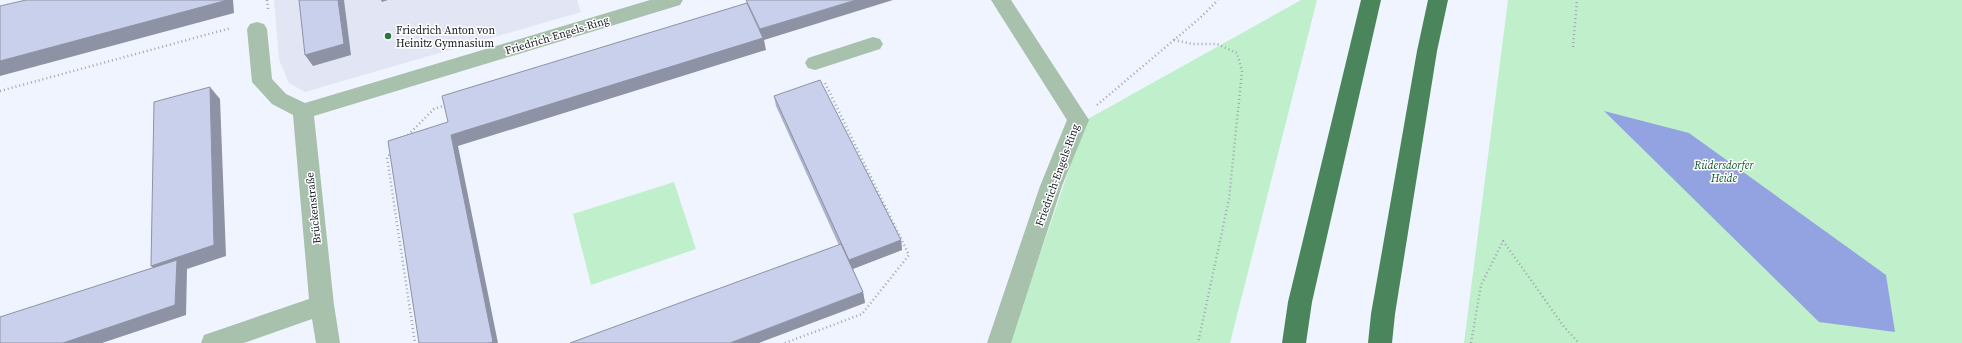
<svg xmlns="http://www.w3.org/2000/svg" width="1962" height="343" font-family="'Source Serif 4',serif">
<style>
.built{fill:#e2e6f4}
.green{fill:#c0f0cb}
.water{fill:#93a2e0}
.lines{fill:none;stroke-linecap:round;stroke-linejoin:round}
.path{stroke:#a1a5af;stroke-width:2.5;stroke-dasharray:1 3;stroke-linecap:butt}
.minor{fill:#a7c1ac;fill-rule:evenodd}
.highway{fill:#4a855b;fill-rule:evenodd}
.wall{fill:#adb3ca}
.shaded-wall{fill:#8d92a4}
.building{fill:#c9d0eb;stroke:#8d92a4}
.poi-dot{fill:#2a7544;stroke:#fff;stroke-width:1.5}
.labels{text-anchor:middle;stroke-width:3;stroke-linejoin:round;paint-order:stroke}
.poi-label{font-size:11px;fill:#161922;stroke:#fff;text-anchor:start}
.street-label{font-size:11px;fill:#161922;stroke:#fff}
.park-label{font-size:11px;font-style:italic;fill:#0d542a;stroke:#fff}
</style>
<rect width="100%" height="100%" fill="#f0f4ff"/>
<path class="built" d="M274,0H577L581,12L305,92L289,83L279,60Z"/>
<g class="green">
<path d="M1301,0H1317L1230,343H1004L1012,336L1086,120Z"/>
<path d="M1508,0H1962V343H1464Z"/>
<path d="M674,182L696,249L591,285L573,214Z"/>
</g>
<path class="water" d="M1604,111L1689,133L1886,275L1895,332L1819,322Z"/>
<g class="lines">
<g class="path">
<path d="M267,0L268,9"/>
<path d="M1174,40L1193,44H1217L1237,53L1242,71L1229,199L1198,343"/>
<path d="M1573,47L1577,0"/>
<path d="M0,91L231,28"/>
<path d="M1097,105L1200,18L1218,0"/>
<path d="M408,135L434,109L446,105"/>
<path d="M392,152L387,157L415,343"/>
<path d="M785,343L862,314L909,255L825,83"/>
<path d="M1471,343L1481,285L1503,241L1565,328L1579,343"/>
</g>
<g class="minor">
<path d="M650,0H683L680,5L314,116L334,305L340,343H316L312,319L244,343H201L204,335L309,299L293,115L272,104L252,82L247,29L250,24L257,22L264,24L267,29L272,79L286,94L305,103Z"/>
<path d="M991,0H1011L1089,120L1062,186L1011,343H987L1040,186L1067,120Z"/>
<path d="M873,37L880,39L883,44L880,49L815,70L808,68L805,63L808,58Z"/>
</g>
<g class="highway">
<path d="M1361,0H1381L1312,302L1306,343H1282L1288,302Z"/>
<path d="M1428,0H1448L1437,51L1395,314L1392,343H1368L1371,314L1417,51Z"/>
</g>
</g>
<path class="wall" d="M774,96L901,240L902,250L853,269L863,292L865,303L776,106Z"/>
<g class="shaded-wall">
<path d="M224,0H233L234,13L0,76V61Z"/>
<path d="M338,0H344L351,55L313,66L305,55Z"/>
<path d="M381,0H388L382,2Z"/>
<path d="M856,0H893L764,40L766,50L458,146L498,343H489L451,135L760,29Z"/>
<path d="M210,87L220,99L226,256L187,269L186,315L102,343H63L164,277L151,266Z"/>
<path d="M901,240L902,250L850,270L848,260Z"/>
<path d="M863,292L865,303L759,343H730Z"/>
</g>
<g class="building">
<path d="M26,0H224V1L0,61V6Z"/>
<path d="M299,0H338L344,44L305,55Z"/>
<path d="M746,0H856L760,29Z"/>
<path d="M747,3L763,38L451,135L493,342L489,343H419L388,141L448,122L442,96Z"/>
<path d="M820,80L901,240L849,260L774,96Z"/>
<path d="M210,87L214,245L151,266L154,102Z"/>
<path d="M841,244L863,292L730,343H570Z"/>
<path d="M177,260L175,305L63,343H0V317Z"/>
</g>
<circle class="poi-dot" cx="388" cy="36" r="4"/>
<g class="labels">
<g class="poi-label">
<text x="396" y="34">Friedrich Anton von<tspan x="396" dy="13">Heinitz Gymnasium</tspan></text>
</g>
<g class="street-label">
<text transform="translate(557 35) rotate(-17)" y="4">Friedrich-Engels-Ring</text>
<text transform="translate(1057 175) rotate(-70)" y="4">Friedrich-Engels-Ring</text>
<text transform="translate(313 208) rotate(-96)" y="4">Brückenstraße</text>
</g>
<g class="park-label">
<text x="1724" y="169">Rüdersdorfer<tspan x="1724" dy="13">Heide</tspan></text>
</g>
</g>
</svg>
